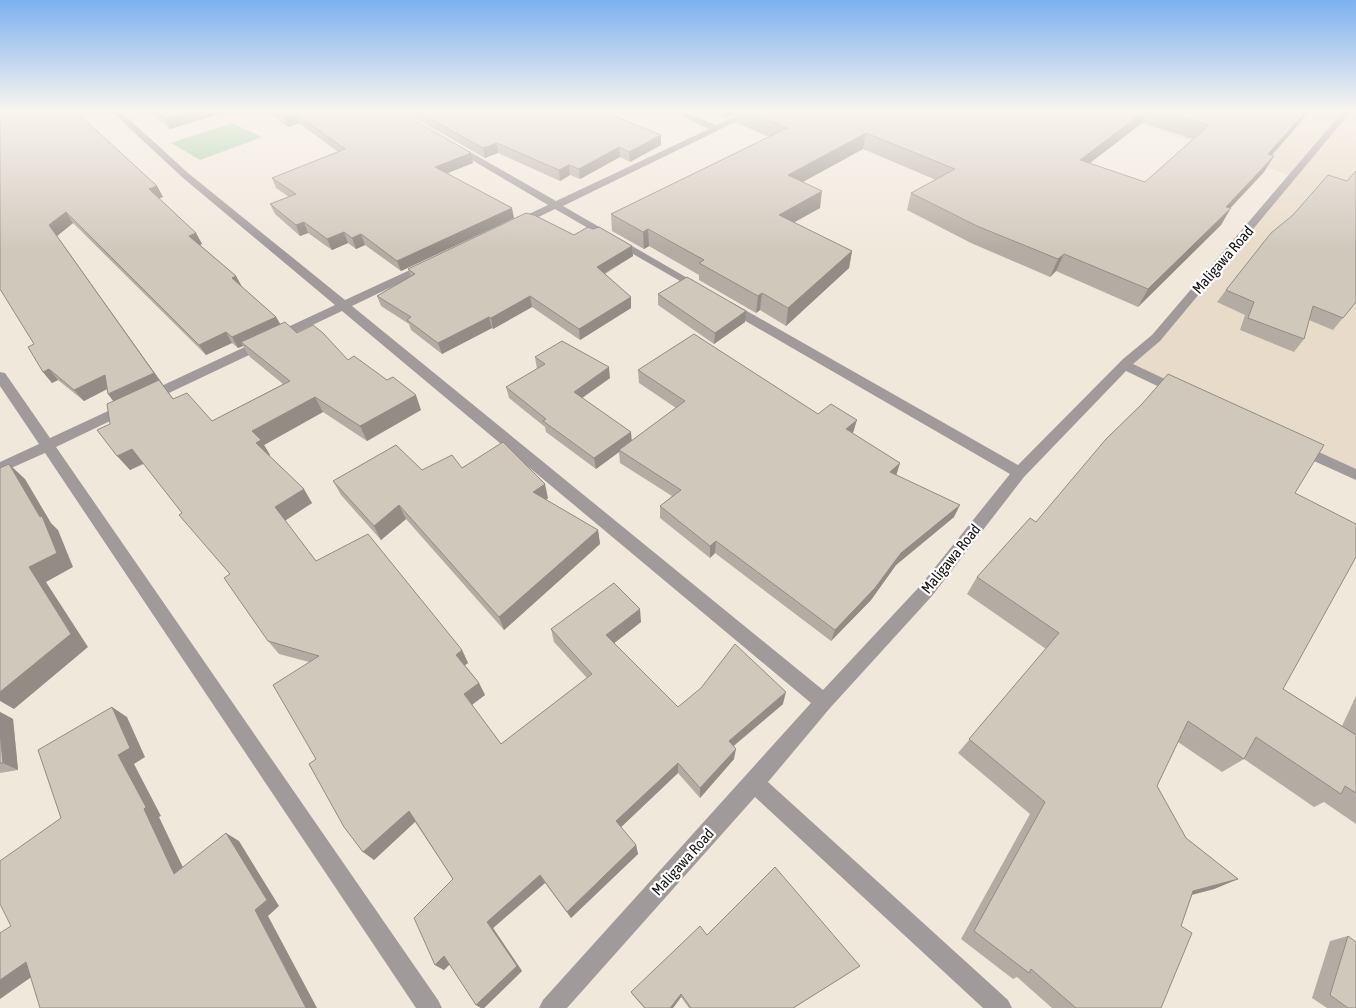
<svg xmlns="http://www.w3.org/2000/svg" width="1356" height="1008" font-family="'Asap Condensed',sans-serif">
<style>
.built{fill:#e9dbc9}
.green{fill:#9dcc9f}
.lines{fill:none;stroke-linecap:round;stroke-linejoin:round}
.street{fill:#a19a9b;fill-rule:evenodd}
.wall{fill:#b4aca2;fill-rule:evenodd}
.shaded-wall{fill:#928c84}
.building{fill:#d1c8bc;stroke:#928c84}
.labels{text-anchor:middle;stroke-width:4.5;stroke-linejoin:round;paint-order:stroke}
.street-label{font-size:15px;fill:#181511;stroke:#fff}
</style>
<rect width="100%" height="100%" fill="#f1e8dc"/>
<path class="built" d="M1096,109H1356V475L1127,362L1156,338L1292,176Z"/>
<path class="green" d="M232,123L262,137L200,160L171,143Z"/>
<g class="lines">
<g class="street">
<path d="M109,109H118L188,173L345,300L423,264H431L433,266L431,268L352,306L823,690L920,586L1010,474L723,308L721,305L723,302H731L1018,465L1123,359L1152,335L1345,109H1353L1160,341L1133,364L1184,388L1186,391L1184,394H1174L1126,371L1024,477L932,596L830,708L768,782L1008,1000L1012,1008H983L755,797L567,1008H539L543,1000L811,703L342,311L152,401H142L140,398L142,395L335,305L182,177Z"/>
<path d="M667,109H678L716,125L751,109H762L563,206L703,287L705,289L699,292L555,209L520,226H512L511,224L512,222L548,205L450,147L452,145H458L556,201L709,129Z"/>
<path d="M0,372L5,373L50,438L121,405H131L133,408L131,411L56,447L438,1000L442,1008H416L45,453L0,473V462L39,444L0,386Z"/>
<path d="M1299,443L1356,469V480L1294,452L1292,448L1294,444Z"/>
</g>
</g>
<g class="wall">
<path d="M0,109L157,186L163,197L159,198L196,233L202,244L200,245L236,276L242,287L276,317L280,324L348,360L421,410L367,441L323,412L264,445L270,455L269,456L312,503L285,521L316,561L462,650L468,663L465,665L479,683L485,695L472,705L501,744L587,678L554,642L551,629L641,622L614,643L678,707L783,704L734,746V759L700,798L678,773L621,827L636,845L638,854L571,918L545,883L493,928L522,971L484,1008H481L476,1005L450,964L444,970L435,965L453,879L415,822L374,860L316,759L309,662L279,654L268,641L230,574L144,464L130,470L110,424L114,401L107,389L84,401L58,380L52,383L43,372L34,344ZM73,223L206,355L232,343L238,348L243,346L250,357L283,384L212,421L173,399L57,236Z"/>
<path d="M147,109H235L170,129Z"/>
<path d="M263,109H395L473,163L448,173L514,218L401,271L365,245L356,249L348,243L332,250L308,233L300,236L275,214L270,204L289,197L276,188L272,178L338,152L299,123L288,127Z"/>
<path d="M399,109H597L661,135V145L630,162L620,157L580,179L570,175L560,181L498,153L485,158Z"/>
<path d="M706,109H1312L1272,155L1274,156L1264,172L1230,208L1221,225L1138,307L1056,271L1050,277L971,243L907,210L911,193L936,180L863,149L803,182L820,208L794,222L852,251L849,268L786,326L760,310L756,313L699,280V275L649,246L644,249L612,231L611,214L769,137L737,123L738,113L726,118ZM1142,123L1193,139L1145,182L1090,163Z"/>
<path d="M1347,181L1356,302L1333,330L1309,320L1304,339L1294,352L1240,330L1245,315L1217,302L1226,290Z"/>
<path d="M574,235L632,246L633,256L605,274L631,297V308L580,340L532,307L493,329L492,328L442,354L411,330L409,324L381,306L377,296L411,277L408,269Z"/>
<path d="M658,294L745,322L714,344L658,305Z"/>
<path d="M535,357L610,378L582,398L632,441L676,408L639,383L638,370L818,414L853,434L900,463L896,475L954,517L896,565L871,600L831,641L715,553L710,558L660,518V506L672,496L620,463L619,452L596,469L546,432L545,427L509,398L506,387L537,369Z"/>
<path d="M462,468L548,498L546,500L598,530L600,544L504,630L406,519L381,540L341,495L333,481L422,470Z"/>
<path d="M1295,493L1283,689L1342,726L1356,696V824L1324,802L1314,807L1244,759L1222,772L1178,742L1157,786L1186,838L1238,879L1214,889L1192,895L1181,926L1161,1008H1052L1017,977L1013,979L961,939L1030,814L958,753L1046,649L967,594L977,577L1036,522Z"/>
<path d="M0,712L13,719L18,770L0,773Z"/>
<path d="M707,935L860,966L794,1008H689L681,997L673,1008H644L632,994L631,992Z"/>
<path d="M1348,936L1356,1008H1327L1312,998L1330,941Z"/>
</g>
<g class="shaded-wall">
<path d="M199,109H235L170,129L165,119Z"/>
<path d="M727,109H738V113L726,118Z"/>
<path d="M1147,109H1148L1142,123L1073,176L1080,160Z"/>
<path d="M1308,109H1312L1258,171L1268,154Z"/>
<path d="M295,113L299,123L288,127L284,117Z"/>
<path d="M866,133L863,149L786,191L788,175Z"/>
<path d="M661,135V145L630,162L629,152Z"/>
<path d="M497,143L498,153L485,158L483,148Z"/>
<path d="M619,147L620,157L580,179L579,169Z"/>
<path d="M471,153L473,163L438,177L435,167Z"/>
<path d="M1274,156L1264,172L1223,216L1231,208L1221,225L1138,307L1148,289Z"/>
<path d="M569,165L570,175L560,181L559,170Z"/>
<path d="M157,186L163,197L155,200L149,189Z"/>
<path d="M822,191L820,208L777,232L779,215Z"/>
<path d="M512,208L514,218L401,271L397,261Z"/>
<path d="M66,212L73,223L57,236L184,414L116,405L108,394L154,373L49,225Z"/>
<path d="M304,222L308,233L300,236L296,225Z"/>
<path d="M648,229L649,246L644,249L643,232Z"/>
<path d="M344,232L348,243L332,250L327,239Z"/>
<path d="M196,233L202,244L195,247L189,236Z"/>
<path d="M361,234L365,245L356,249L352,238Z"/>
<path d="M632,246L633,256L598,277L597,267Z"/>
<path d="M852,251L849,268L786,326L788,308Z"/>
<path d="M1064,254L1056,271L1050,277L1058,259Z"/>
<path d="M236,276L242,287L232,278Z"/>
<path d="M762,293L760,310L756,313L758,296Z"/>
<path d="M530,296L532,307L493,329L491,318Z"/>
<path d="M631,297V308L580,340L579,329Z"/>
<path d="M746,311L745,322L714,344L715,333Z"/>
<path d="M276,317L282,327L241,342L243,346L238,348L232,337Z"/>
<path d="M489,317L492,328L442,354L438,343Z"/>
<path d="M226,332L232,343L206,355L199,345Z"/>
<path d="M609,367L610,378L575,403L574,392Z"/>
<path d="M49,369L58,380L52,383L43,372Z"/>
<path d="M105,375L113,386L84,401L74,390Z"/>
<path d="M416,395L421,410L367,441L360,426Z"/>
<path d="M315,397L323,412L264,445L270,455L265,458L256,443L252,431Z"/>
<path d="M857,420L853,433L846,429Z"/>
<path d="M631,432L632,443L619,450V452L596,469L594,458Z"/>
<path d="M132,449L144,463L130,470L117,456Z"/>
<path d="M900,463L896,476L890,472Z"/>
<path d="M9,464L25,479L51,523L58,530L73,567L46,582L88,647L14,709L0,701V692L29,567L40,517Z"/>
<path d="M545,484L548,498L537,507L533,492Z"/>
<path d="M304,489L312,503L284,521L275,507Z"/>
<path d="M399,505L406,519L381,540L374,526Z"/>
<path d="M960,505L954,517L896,565L871,600L831,641L835,630L901,553Z"/>
<path d="M598,530L600,544L504,630L499,617Z"/>
<path d="M716,541L715,553L710,558V546Z"/>
<path d="M640,609L641,622L608,648L606,635Z"/>
<path d="M462,650L468,663L462,667L456,655Z"/>
<path d="M479,683L485,695L470,706L464,694Z"/>
<path d="M786,692L783,704L727,751L729,741Z"/>
<path d="M112,707L127,717L145,757L134,764L161,816L159,817L189,880L174,874L118,755Z"/>
<path d="M0,712L13,719L18,770L3,763L0,732Z"/>
<path d="M736,749L734,759L700,798V788Z"/>
<path d="M678,763V773L618,830L616,821Z"/>
<path d="M409,811L417,820L374,860L363,852Z"/>
<path d="M226,833L239,841L279,906L268,916L317,1008H306L255,910Z"/>
<path d="M636,845L638,854L571,918L567,912Z"/>
<path d="M540,875L545,883L493,928L522,971L484,1008H481L476,1005L487,922Z"/>
<path d="M1238,879L1214,889L1171,900L1193,891Z"/>
<path d="M444,956L453,961L444,970L435,965Z"/>
<path d="M26,962L47,966L0,999V980Z"/>
<path d="M681,994V997L673,1008H670Z"/>
</g>
<g class="building">
<path d="M0,109H73L157,186L149,189L196,233L189,236L236,276L232,278L276,317L232,337L226,332L199,345L66,212L49,225L154,373L108,394L105,375L74,390L49,369L43,372L28,347L34,344L0,289Z"/>
<path d="M153,109H199L165,119Z"/>
<path d="M272,109H395L471,153L435,167L512,208L397,261L361,234L352,238L344,232L327,239L304,222L296,225L270,204L296,194L272,178L345,149L295,113L284,117Z"/>
<path d="M413,109H597L661,135L629,152L619,147L579,169L569,165L559,170L497,143L483,148Z"/>
<path d="M742,109H1147L1080,160L1145,182L1209,125L1156,109H1308L1268,154L1274,156L1226,207L1231,208L1148,289L1064,254L1058,259L977,226L911,193L955,169L866,133L788,175L822,191L779,215L852,251L788,308L762,293L758,296L699,263L704,260L648,229L643,232L611,214L787,128Z"/>
<path d="M1356,171V302L1343,318L1313,306L1304,339L1248,318L1254,302L1226,290L1271,233L1293,215L1328,175L1347,181Z"/>
<path d="M526,213L534,215L574,235L588,227L593,229L599,227L632,246L597,267L631,297L579,329L530,296L491,318L489,317L438,343L407,320L411,317L377,296L415,274L408,269Z"/>
<path d="M687,277L746,311L715,333L658,294Z"/>
<path d="M285,322L297,333L313,325L323,333L348,360L354,356L387,380L393,377L416,395L360,426L315,397L252,431L261,440L256,443L304,489L275,507L316,561L368,534L462,650L456,655L479,683L464,694L501,744L592,674L551,629L614,583L640,609L606,635L678,707L701,688L735,644L786,692L729,741L736,749L700,788L678,763L616,821L636,845L567,912L540,875L487,922L517,966L476,1005L444,956L435,965L414,918L453,879L409,811L363,852L344,827L309,764L316,759L273,685L319,656L268,641L224,578L230,574L179,515L182,513L132,449L117,456L97,430L110,424L107,404L159,380L173,399L187,393L212,421L290,381L241,342Z"/>
<path d="M694,334L818,414L831,404L857,420L846,429L900,463L890,472L960,505L901,553L875,588L835,630L716,541L710,546L660,506L681,490L619,450L685,401L638,370Z"/>
<path d="M562,341L609,367L574,392L631,432L594,458L543,421L546,419L506,387L545,364L535,357Z"/>
<path d="M1168,374L1324,445L1295,493L1356,524V557L1283,689L1356,735V793L1345,786L1341,794L1256,737L1244,759L1188,721L1157,786L1186,838L1238,879L1193,891L1181,926L1192,933L1161,1008H1076L1031,969L1029,973L974,931L1045,802L969,739L1059,633L977,577L1030,518L1036,522L1106,439L1142,404Z"/>
<path d="M503,442L545,484L533,492L598,530L499,617L399,505L374,526L333,481L396,445L422,470L452,455L462,468Z"/>
<path d="M9,464L40,517L42,516L57,553L29,567L71,634L0,692V468Z"/>
<path d="M112,707L130,748L118,755L146,807L144,809L174,874L226,833L267,900L255,910L306,1008H40L26,962L0,980V933L11,926L0,904V861L61,818L38,750Z"/>
<path d="M0,732L3,763H0Z"/>
<path d="M775,867L860,966L793,1008H691L681,994L670,1008H645L631,992L700,926L707,935Z"/>
<path d="M1348,936L1356,942V1008H1348L1330,995Z"/>
</g>
<linearGradient id="sky" x2="0" y2="1"><stop stop-color="#7cb1f0"/><stop offset="0.44" stop-color="#f9f5ef"/><stop offset="1" stop-color="#f9f5ef" stop-opacity="0"/></linearGradient>
<rect width="1356" height="250" fill="url(#sky)"/>
<g class="labels">
<g class="street-label">
<text transform="translate(1223 260) rotate(-49)" y="5">Maligawa Road</text>
<text transform="translate(951 559) rotate(-51)" y="5">Maligawa Road</text>
<text transform="translate(683 862) rotate(-48)" y="5">Maligawa Road</text>
</g>
</g>
</svg>
